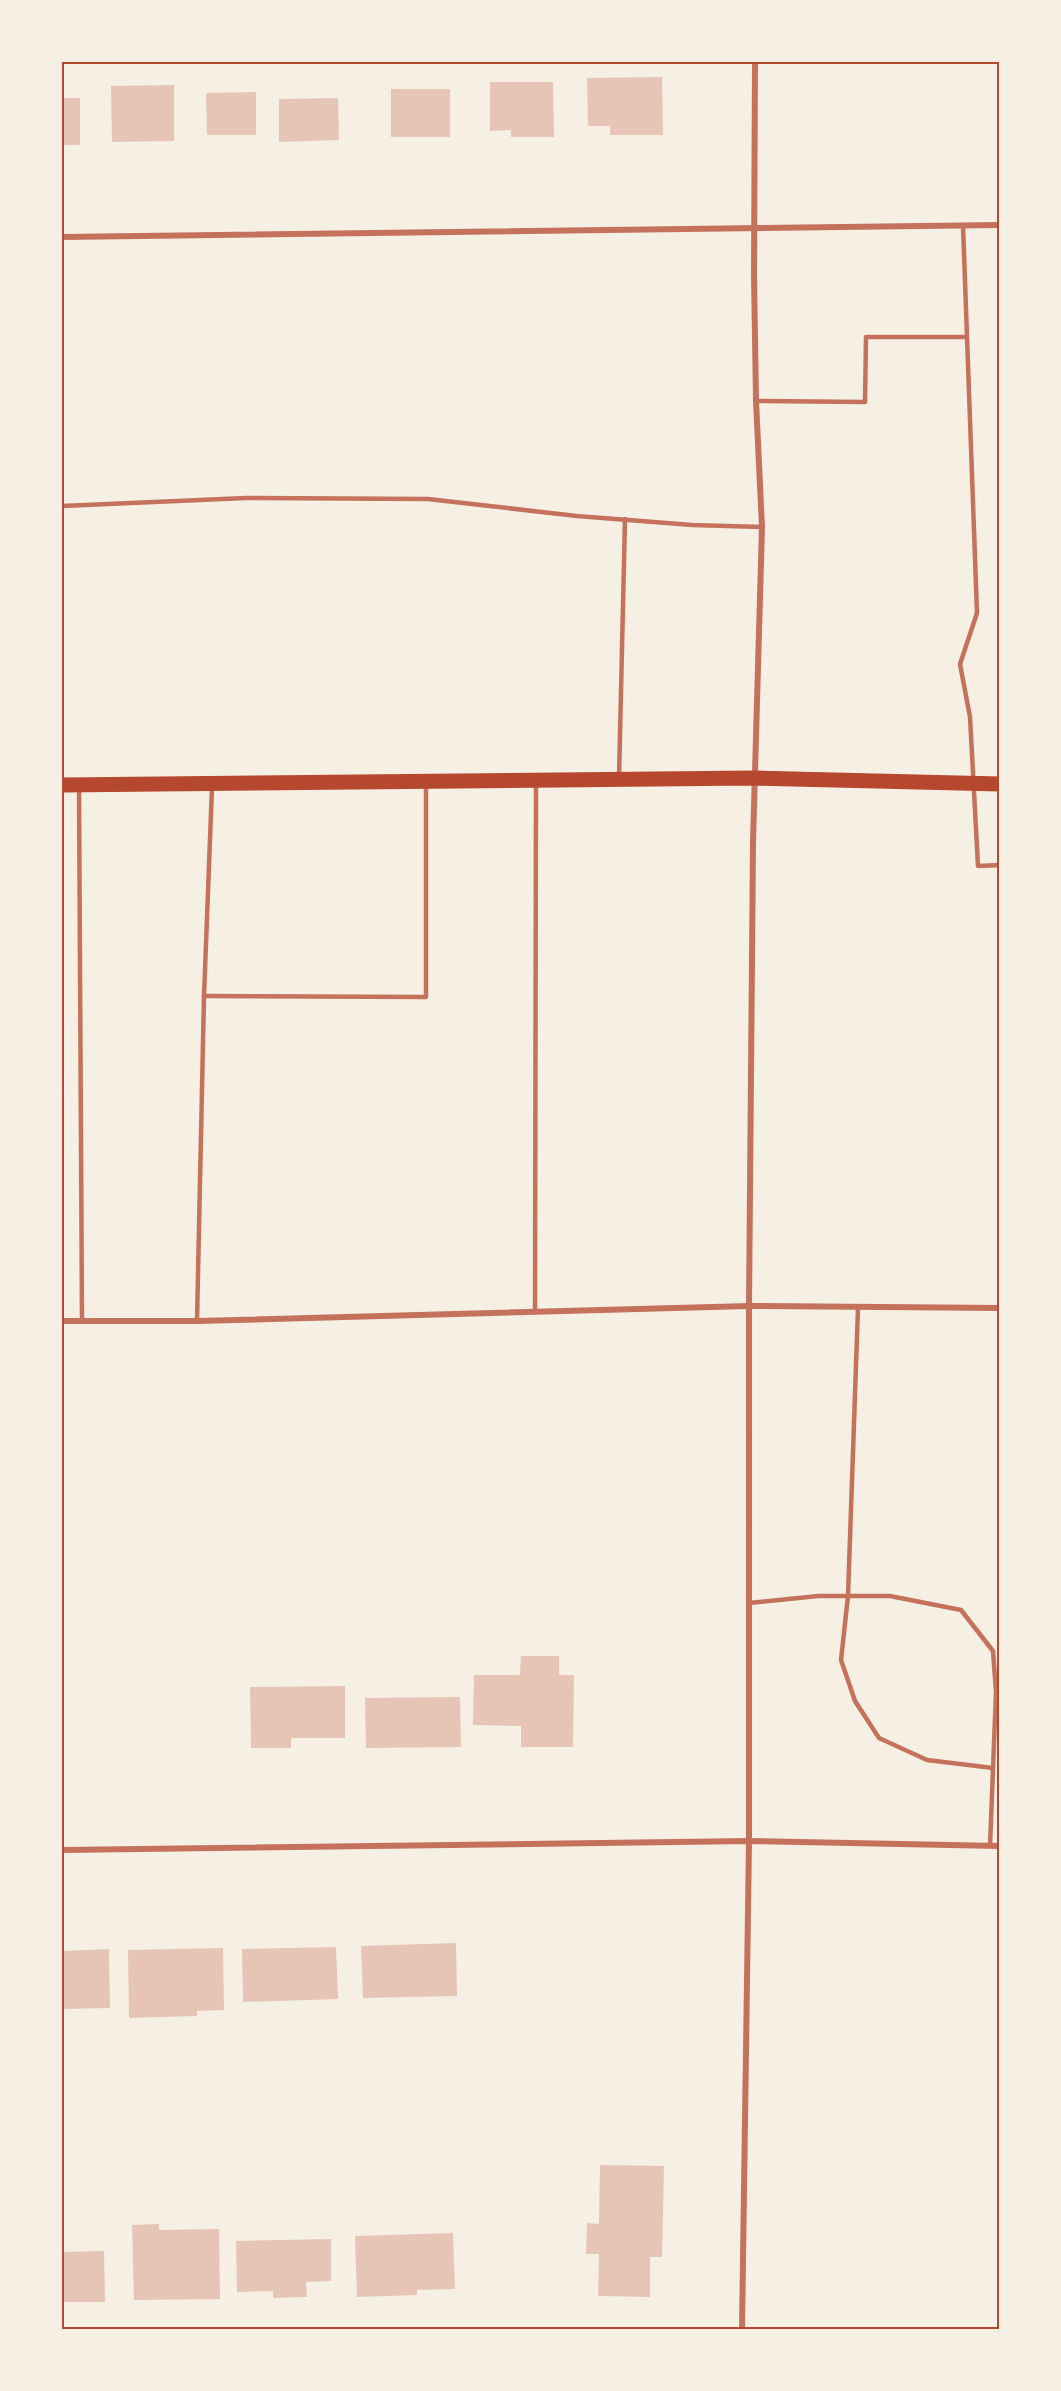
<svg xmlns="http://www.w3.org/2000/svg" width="1061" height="2391" font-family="Roboto,sans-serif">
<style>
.building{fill:#e6c5b7}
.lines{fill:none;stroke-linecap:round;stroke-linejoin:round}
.service{stroke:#c5725c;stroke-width:4.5}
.minor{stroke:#c5725c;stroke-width:6}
.primary{stroke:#b5482f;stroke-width:15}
.neatline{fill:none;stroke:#b5482f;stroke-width:2}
</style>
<rect width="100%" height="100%" fill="#f6efe4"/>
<g class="building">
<path d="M662,77L663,135H610V126H588L587,78Z"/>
<path d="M490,82H553L554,137H511V130L490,131Z"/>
<path d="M174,85V141L112,142L111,86Z"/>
<rect x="391" y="89" width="59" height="48"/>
<path d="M256,92V135H207L206,93Z"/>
<rect x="62" y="98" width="18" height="47"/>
<path d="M338,98L339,140L279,142V99Z"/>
<path d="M521,1656H559V1675H574L573,1747H521V1726L473,1725L474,1675H520Z"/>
<path d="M345,1686V1738H291V1748H251L250,1687Z"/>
<path d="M460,1697L461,1747L366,1748L365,1698Z"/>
<path d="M456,1943L457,1996L363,1998L361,1946Z"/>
<path d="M336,1947L338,1999L243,2002L242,1949Z"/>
<path d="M223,1948L224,2010L197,2011V2016L129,2018L128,1950Z"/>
<path d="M109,1949L110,2008L62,2009V1951Z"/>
<path d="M600,2165L664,2166L662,2257H650V2297L598,2296L599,2254H586L587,2223L599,2224Z"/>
<path d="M159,2224V2230L219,2229L220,2299L134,2300L132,2225Z"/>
<path d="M453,2233L455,2289L417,2290V2295L357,2297L355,2236Z"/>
<path d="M331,2239V2281L306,2282L307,2297L273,2298V2291L237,2292L236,2241Z"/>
<path d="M104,2251L105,2302H62V2252Z"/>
</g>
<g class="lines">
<g class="service">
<path d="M963,226L977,613L960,664L970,717L978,866L1000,865"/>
<path d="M756,401L865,402L866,337H966"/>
<path d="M62,506L246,498L428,499L577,516L692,525L762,527"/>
<path d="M619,778L625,519"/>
<path d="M79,787L82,1321"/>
<path d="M204,996L426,997V784"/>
<path d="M858,1308L848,1596L841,1660L855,1701L879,1738L927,1760L993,1768"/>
<path d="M535,1312L536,783"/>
<path d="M197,1321L204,996L212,787"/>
<path d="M749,1603L818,1596H890L961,1610L993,1651L996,1692L990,1846"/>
</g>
<g class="minor">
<path d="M62,237L1000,225"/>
<path d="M62,1321H197L749,1306L1000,1308"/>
<path d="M62,1850L749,1841L1000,1846"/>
<path d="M742,2330L749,1841V1306L753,842L762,527L756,401L754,275L755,62"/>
</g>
<path class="primary" d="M62,785L753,778L1000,784"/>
</g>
<rect width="1061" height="2391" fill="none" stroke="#f6efe4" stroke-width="126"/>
<rect x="63" y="63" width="935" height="2265" class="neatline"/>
</svg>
